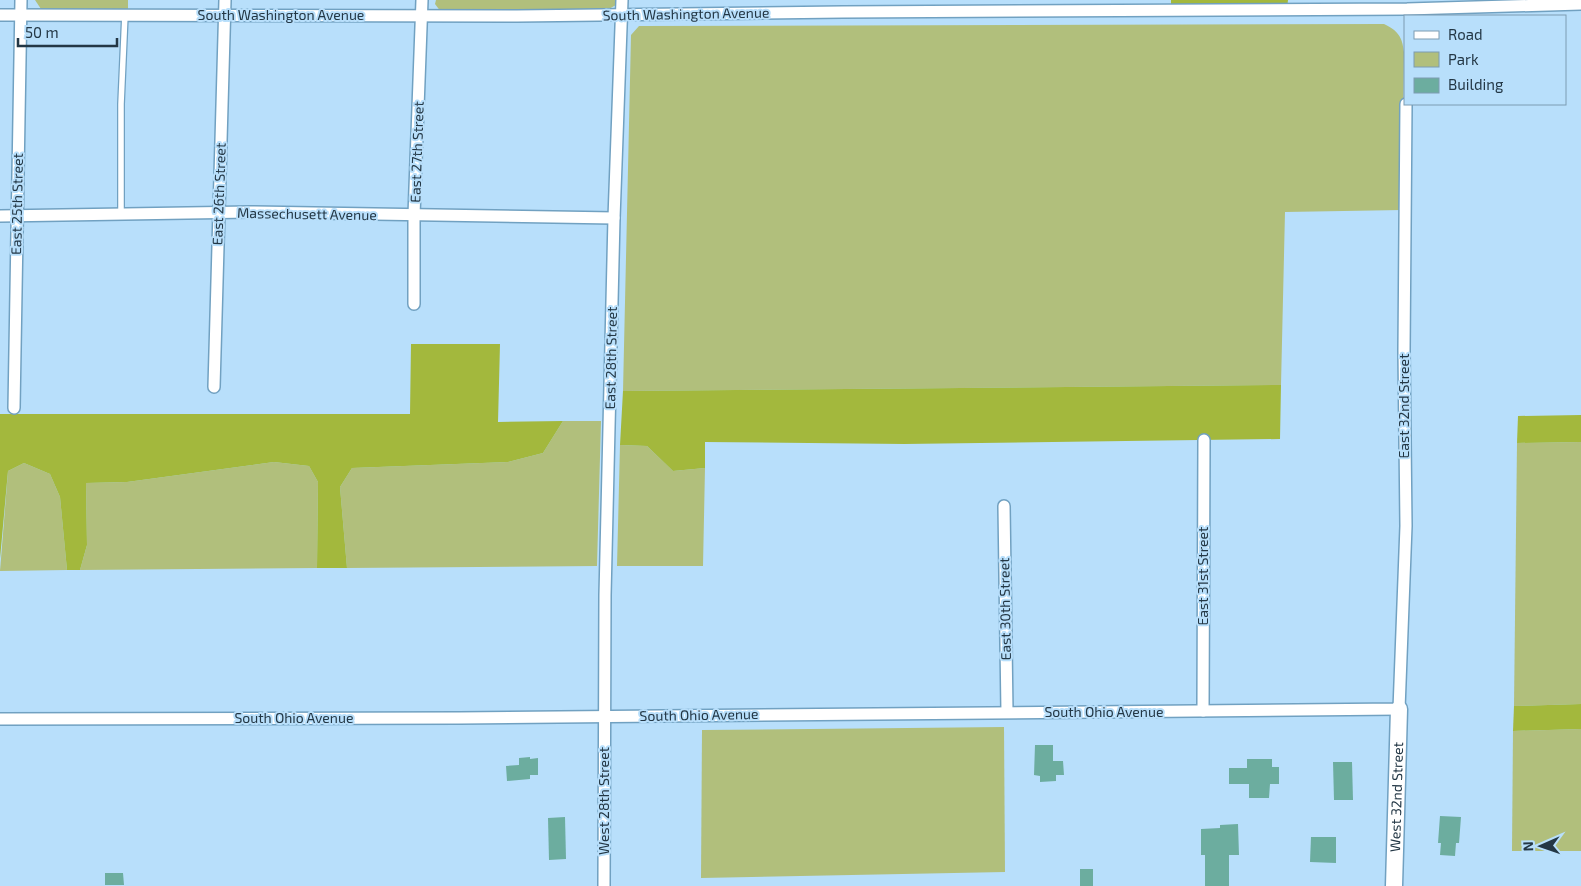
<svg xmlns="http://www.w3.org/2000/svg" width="1581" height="886" font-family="'Exo 2',sans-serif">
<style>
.green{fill:#b1bf7c}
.forest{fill:#a3b83d}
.building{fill:#6cad9f}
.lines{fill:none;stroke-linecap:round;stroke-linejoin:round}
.lane-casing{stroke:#71a1c1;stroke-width:8}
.street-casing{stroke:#71a1c1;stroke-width:14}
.secondary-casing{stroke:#71a1c1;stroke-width:19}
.lane{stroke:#fff;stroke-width:5.5}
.street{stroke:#fff;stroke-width:11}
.secondary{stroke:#fff;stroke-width:16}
.labels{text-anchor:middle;stroke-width:4;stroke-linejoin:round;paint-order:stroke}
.street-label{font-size:14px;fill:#233745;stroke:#b8dffb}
</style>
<rect width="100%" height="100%" fill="#b8dffb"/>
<g class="green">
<path d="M35,0H128V11L41,9Z"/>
<path d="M436,0H616V5L607,10L441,12L435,4Z"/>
<path d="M1384,24C1398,31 1402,36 1404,52L1402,210L1285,212L1281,385L623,391L631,35L639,26Z"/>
<path d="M563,421H601L597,566L347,568L340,487L352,468L508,462L543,453Z"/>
<path d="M1581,442V704L1514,706L1517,443Z"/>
<path d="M620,445L647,446L673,471L705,468L703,566H617Z"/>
<path d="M274,462L309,466L318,482L317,568L80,570L87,545L86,483L127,482Z"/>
<path d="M24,463L50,474L60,497L67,570L0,571L8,471Z"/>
<path d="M1004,727L1005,872L701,878L702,730Z"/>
<path d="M1581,729V851H1512L1513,731Z"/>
</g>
<g class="forest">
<path d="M1171,0H1288L1287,9H1171Z"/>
<path d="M411,344H500L498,422L563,421L543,453L508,462L352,468L340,487L347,568H317L318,482L309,466L274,462L127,482L86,483L87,545L80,570H67L60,497L50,474L24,463L8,471L0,559V414H410Z"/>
<path d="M1281,385L1280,439L904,444L705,442V468L673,471L647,446L620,445L623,391Z"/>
<path d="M1581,415V442L1517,443L1518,416Z"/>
<path d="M1581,704V729L1513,731L1514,706Z"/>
</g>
<g class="building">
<path d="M1035,745H1053V761H1063L1064,775H1056V781L1040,782V776L1034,775Z"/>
<path d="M530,757V759L538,758V775H530V779L507,781L506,766L519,765V758Z"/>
<path d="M1247,759H1272V767H1279V784H1270L1269,798H1249V784H1229V768H1247Z"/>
<path d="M1333,762H1352L1353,800H1334Z"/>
<path d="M1440,816L1461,817L1459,843H1456L1455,856L1440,855L1441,843H1438Z"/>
<path d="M565,817L566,859L549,860L548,818Z"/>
<path d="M1238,824L1239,855H1229V886H1205V855H1201V829L1220,828V825Z"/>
<path d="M1311,837H1336V863L1310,862Z"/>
<rect x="1080" y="869" width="13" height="17"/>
<path d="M105,873H123L124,885H105Z"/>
</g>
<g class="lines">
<defs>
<path id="lane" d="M121,214V104L125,14"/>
<g id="street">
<path d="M0,15L517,16L843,12L1407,9L1581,4"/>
<path d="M0,216L250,212L614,218"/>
<path d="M414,304V215L422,0"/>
<path d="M214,387L225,0"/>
<path d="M14,408L21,0"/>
<path d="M1004,506L1007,712"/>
<path d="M1203,711L1204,440"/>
<path d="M0,719L459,718L1399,709L1406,526L1404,351L1406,104"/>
<path d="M604,886L605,595L614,218L622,0"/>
</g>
<g id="secondary">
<path id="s1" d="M1394,886L1399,709"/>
</g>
</defs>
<use href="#lane" class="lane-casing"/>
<use href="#street" class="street-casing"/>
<use href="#secondary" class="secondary-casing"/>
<use href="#lane" class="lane"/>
<use href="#street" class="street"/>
<use href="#secondary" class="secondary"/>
</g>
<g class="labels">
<g class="street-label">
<text transform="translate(686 14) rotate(-1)" y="5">South Washington Avenue</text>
<text x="281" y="20">South Washington Avenue</text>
<text transform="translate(417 152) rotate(-88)" y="5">East 27th Street</text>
<text transform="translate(219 194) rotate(-88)" y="5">East 26th Street</text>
<text transform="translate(17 204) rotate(-89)" y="5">East 25th Street</text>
<text transform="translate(307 214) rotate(1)" y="5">Massechusett Avenue</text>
<text transform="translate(611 358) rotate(-89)" y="5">East 28th Street</text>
<text transform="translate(1404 406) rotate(-90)" y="5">East 32nd Street</text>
<text transform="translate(1203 576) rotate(-90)" y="5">East 31st Street</text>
<text transform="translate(1005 609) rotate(-91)" y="5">East 30th Street</text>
<text x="1104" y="717">South Ohio Avenue</text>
<text transform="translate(699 715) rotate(-1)" y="5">South Ohio Avenue</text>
<text x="294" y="723">South Ohio Avenue</text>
<text dy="5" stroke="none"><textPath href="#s1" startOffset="89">West 32nd Street</textPath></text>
<text transform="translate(604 801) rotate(-90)" y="5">West 28th Street</text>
</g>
</g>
<rect x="1404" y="15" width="162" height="90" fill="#b8dffb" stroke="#7c9cb2"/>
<rect x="1414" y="31" width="25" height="8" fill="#ffffff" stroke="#7c9cb2"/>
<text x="1448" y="40" font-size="15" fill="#233745">Road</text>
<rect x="1414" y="52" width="25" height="15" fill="#b1bf7c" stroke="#7c9cb2"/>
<text x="1448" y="65" font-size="15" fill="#233745">Park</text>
<rect x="1414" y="78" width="25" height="15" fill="#6cad9f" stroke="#7c9cb2"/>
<text x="1448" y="90" font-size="15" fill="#233745">Building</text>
<g transform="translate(1541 846) rotate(268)" stroke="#b8dffb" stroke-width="4" paint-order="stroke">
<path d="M0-4L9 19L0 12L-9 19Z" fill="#233745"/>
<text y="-8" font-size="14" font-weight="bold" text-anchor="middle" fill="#233745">N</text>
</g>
<path d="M18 38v8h99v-8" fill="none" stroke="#233745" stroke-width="2.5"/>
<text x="25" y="38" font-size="15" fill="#233745" stroke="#b8dffb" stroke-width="4" paint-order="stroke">50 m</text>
</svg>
